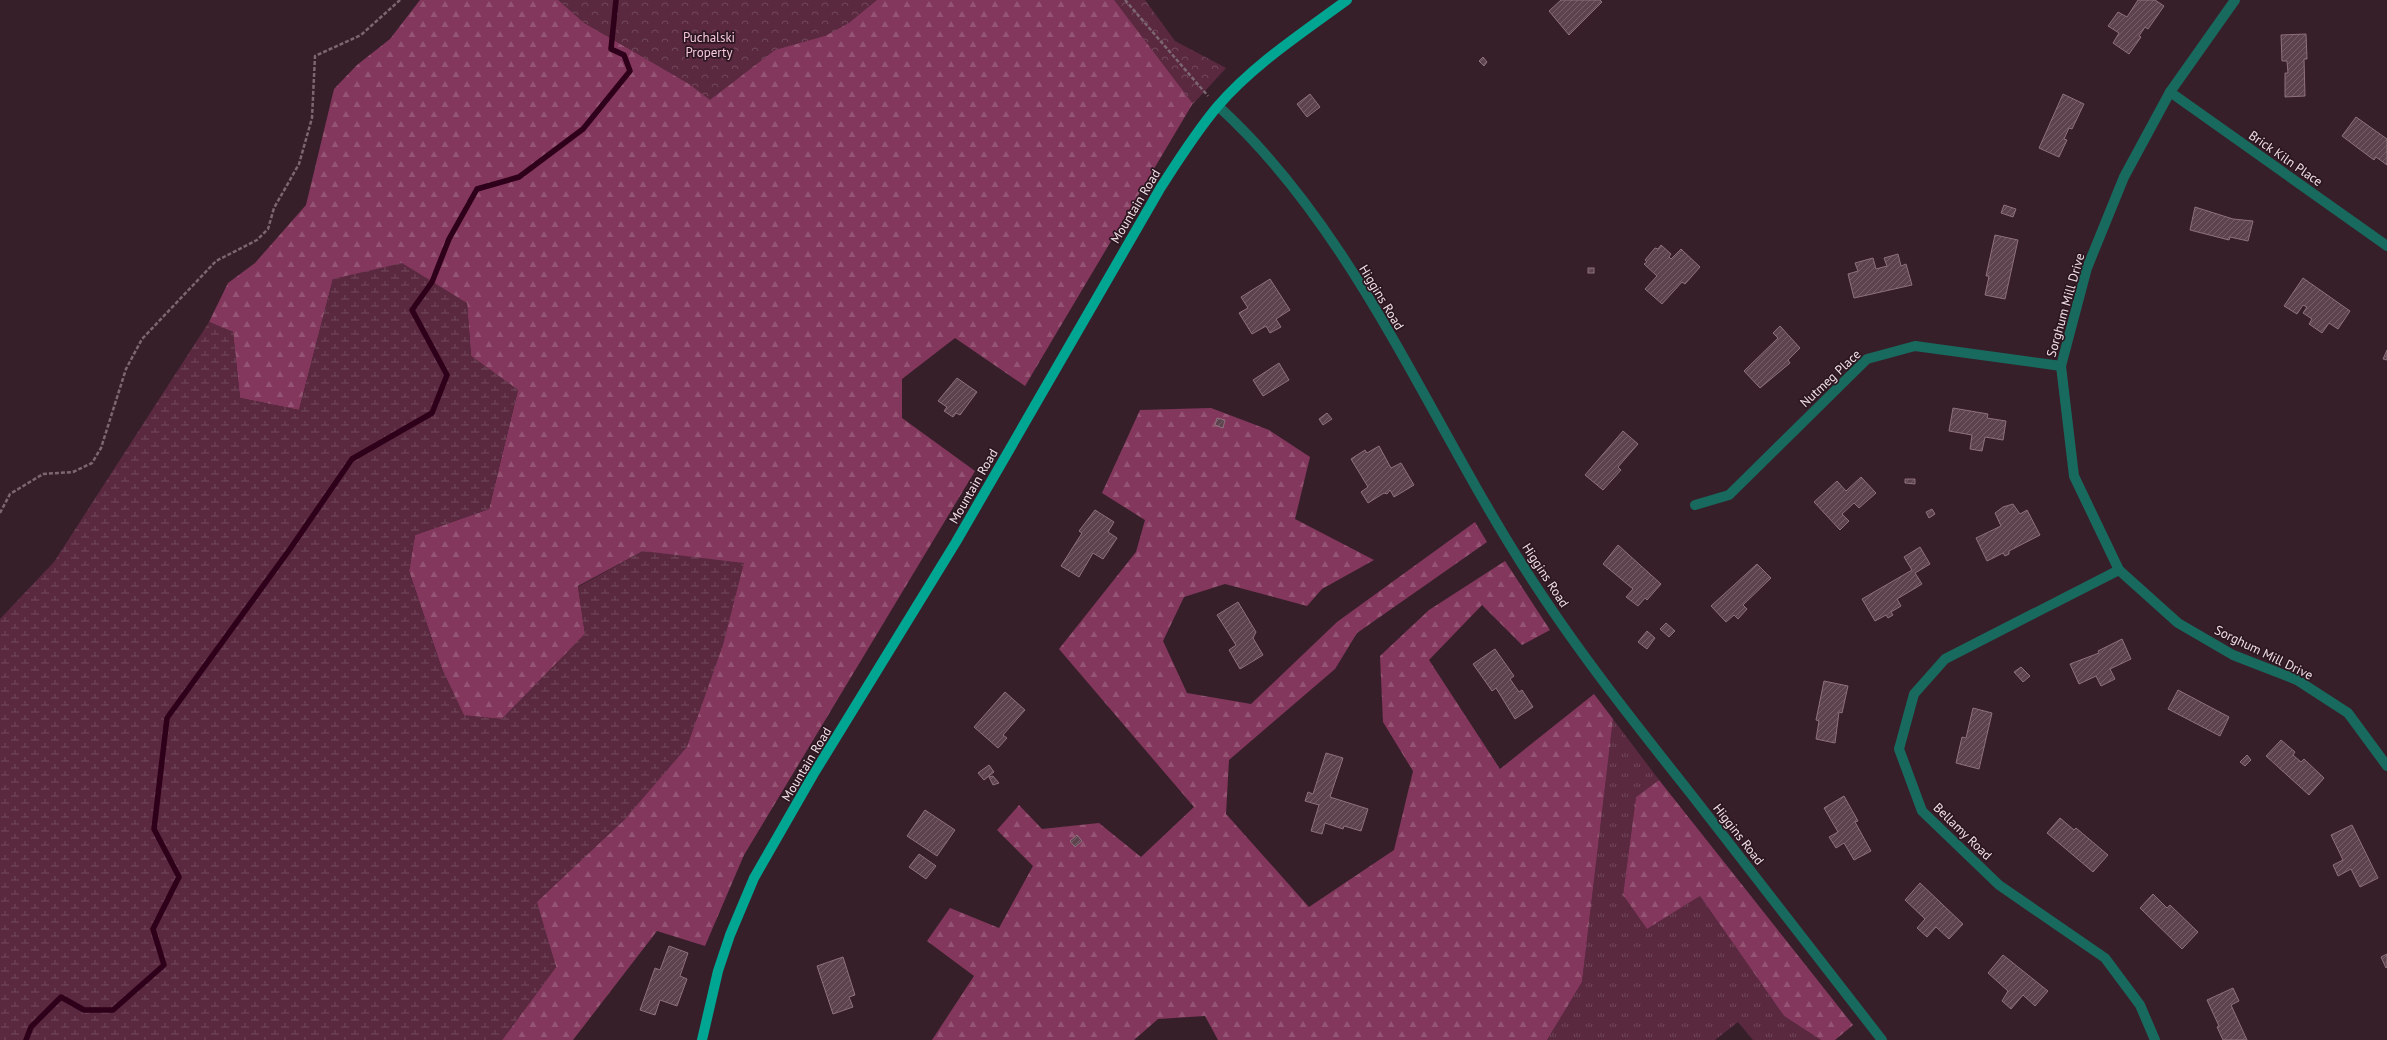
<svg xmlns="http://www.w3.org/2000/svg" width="2387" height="1040" font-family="'PT Sans',sans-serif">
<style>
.grass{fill:url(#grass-tufts)}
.forest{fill:url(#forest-firs)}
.wetland{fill:url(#wetland-marsh)}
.park{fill:url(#park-crowns)}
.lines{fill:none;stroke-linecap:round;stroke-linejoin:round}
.stream{stroke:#2e0019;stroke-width:5.5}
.building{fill:url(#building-hatch);stroke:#8e717d}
.path{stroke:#7c6670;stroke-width:2.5;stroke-dasharray:4 2;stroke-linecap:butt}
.minor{stroke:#186a5e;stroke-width:10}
.major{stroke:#01a693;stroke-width:10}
.labels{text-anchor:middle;stroke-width:3.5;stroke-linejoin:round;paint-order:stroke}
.park-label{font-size:13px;fill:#f5c8db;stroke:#2c1620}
.street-label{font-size:13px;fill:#f1e0e7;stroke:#2c1620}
</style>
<defs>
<pattern id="grass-tufts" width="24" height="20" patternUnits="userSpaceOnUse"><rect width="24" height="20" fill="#5a2940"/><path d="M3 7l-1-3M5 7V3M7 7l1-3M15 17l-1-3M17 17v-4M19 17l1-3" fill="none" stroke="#72485c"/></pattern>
<pattern id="forest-firs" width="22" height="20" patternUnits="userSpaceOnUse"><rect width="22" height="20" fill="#83375d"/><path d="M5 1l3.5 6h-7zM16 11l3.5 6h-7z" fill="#955474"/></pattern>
<pattern id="wetland-marsh" width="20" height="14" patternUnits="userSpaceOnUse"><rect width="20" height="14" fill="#5a2940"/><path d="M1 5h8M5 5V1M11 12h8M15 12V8" fill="none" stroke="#72485c"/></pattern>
<pattern id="park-crowns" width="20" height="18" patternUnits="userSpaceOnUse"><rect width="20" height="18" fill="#5a2940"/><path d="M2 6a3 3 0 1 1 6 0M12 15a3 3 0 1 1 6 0" fill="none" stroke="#72485c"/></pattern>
<pattern id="building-hatch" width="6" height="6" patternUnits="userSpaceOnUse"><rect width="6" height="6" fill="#5d434e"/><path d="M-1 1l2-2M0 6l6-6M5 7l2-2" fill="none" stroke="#755e68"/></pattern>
</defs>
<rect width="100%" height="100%" fill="#371f2a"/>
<path class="grass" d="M1613,719L1659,780L1636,797L1623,895L1647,929L1700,896L1784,1016L1821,1040H1753L1738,1022L1715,1040H1547L1582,982Z"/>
<g class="forest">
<path d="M420,0H1115L1193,103L1025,386L955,338L902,379V418L975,471L744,855L705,946L657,931L573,1040H502L556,967L536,902L625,819L643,551L578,586L585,634L502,719L464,716L442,669L409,571L415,535L489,509L518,390L471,356L467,303L333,279L299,410L240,398L233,332L209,322L228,283L255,263L306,205L334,89L357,65L390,39Z"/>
<path d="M1211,408L1269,430L1310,457L1295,519L1374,560L1322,589L1307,606L1225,584L1184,597L1163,641L1187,693L1251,704L1337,622L1475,522L1487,542L1357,633L1335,669L1229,760L1226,814L1309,907L1394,850L1413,771L1383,722L1380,656L1429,610L1505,561L1550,630L1522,645L1482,605L1429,660L1500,769L1594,694L1613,719L1582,982L1547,1040H1218L1205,1016L1158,1019L1134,1040H932L974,976L927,941L950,908L999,928L1033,866L997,830L1019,805L1042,829L1099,823L1141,857L1194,807L1059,649L1136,552L1145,520L1102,493L1140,410Z"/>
<path d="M1659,780L1853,1025L1835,1040H1821L1784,1016L1700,896L1647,929L1623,895L1636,797Z"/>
</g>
<path class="wetland" d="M402,263L467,303L471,356L518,390L489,509L415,535L409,571L442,669L464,715L502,719L585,634L578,587L643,551L744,563L723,645L687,747L625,819L537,902L556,967L502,1040H0V619L54,562L209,322L233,332L240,398L299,410L333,279Z"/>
<g class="park">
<path d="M558,0H877L849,23L825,36L775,50L710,100L689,84L584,23Z"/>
<path d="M1114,0H1145L1175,41L1226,68L1193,104Z"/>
</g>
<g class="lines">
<path class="stream" d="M26,1040L31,1027L61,997L84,1010H113L164,965L153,929L179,877L154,829L167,718L290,549L352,459L432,413L447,375L412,310L432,282L449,239L477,189L519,177L583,129L630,71L624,55L611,49L616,0"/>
</g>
<g class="building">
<path d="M1561,0H1600L1602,2L1569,35L1549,11Z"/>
<path d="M2138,0H2155L2164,6L2148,29L2145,27L2139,36L2141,37L2129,54L2113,43L2119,33L2108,26L2118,12L2127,17Z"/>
<path d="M2306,34L2307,59H2304L2305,96L2285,97V73H2288L2287,61H2282L2281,35Z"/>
<path d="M1483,57L1487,62L1484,66L1479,61Z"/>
<path d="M1310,94L1320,107L1307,117L1297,104Z"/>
<path d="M2063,94L2084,104L2072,129L2069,128L2064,139L2067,140L2059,157L2039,148Z"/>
<path d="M2356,117L2387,139V165L2376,157L2374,160L2342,136Z"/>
<path d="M2004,205L2016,209L2013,217L2001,213Z"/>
<path d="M2195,207L2233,219L2253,221L2248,241L2230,237L2229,240L2190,230Z"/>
<path d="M1995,235L2018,240L2005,299L1985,295L1989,276H1986Z"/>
<path d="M1661,245L1671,254L1669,257L1671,259L1681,249L1700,267L1685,284L1682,282L1662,304L1645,289L1657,276L1644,264L1647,262L1645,260L1655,248L1658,249Z"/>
<path d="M1898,254L1901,266L1906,264L1912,285L1854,298L1848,274L1858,271L1855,263L1873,258L1876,269L1887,266L1884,258Z"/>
<rect x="1588" y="268" width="6" height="5"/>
<path d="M2303,278L2350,311L2338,329L2329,323L2322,333L2309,324L2312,319L2303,313L2307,307L2303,305L2297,314L2284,306Z"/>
<path d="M1270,279L1290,310L1276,319L1281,327L1270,333L1266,326L1252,334L1239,313L1248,308L1241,297Z"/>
<path d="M1780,326L1800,348L1788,360L1790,363L1760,388L1744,371L1778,338L1773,333Z"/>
<path d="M2387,350V360L2383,359Z"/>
<path d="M1279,363L1289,380L1263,396L1253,380Z"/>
<path d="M957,378L977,392L960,415L956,413L953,417L944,411L947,407L938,401Z"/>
<path d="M1953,408L1988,414L1987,418L2006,421L2003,440L1985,437L1982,451L1970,449L1972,435L1949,431Z"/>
<path d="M1327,413L1332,419L1323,425L1319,419Z"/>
<path d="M1217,418L1225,420L1223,428L1215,425Z"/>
<path d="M1623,431L1638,444L1618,467L1621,470L1603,490L1585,475Z"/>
<path d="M1379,446L1391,468L1401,463L1414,485L1394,497L1390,490L1387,494L1384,493L1368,503L1361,492L1368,487L1351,459L1365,450L1367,453Z"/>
<path d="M1861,477L1876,493L1859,508L1854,503L1842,514L1849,521L1840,530L1814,502L1837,481L1846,491Z"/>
<path d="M1905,479H1915V484L1905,483Z"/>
<path d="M2013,504L2020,514L2027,510L2040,535L2009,551V554L2005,556L2003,553L1987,561L1976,538L2001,526L1995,513L2003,507Z"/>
<path d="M1932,509L1935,514L1929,518L1926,512Z"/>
<path d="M1095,510L1114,522L1108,532L1117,538L1103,559L1093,553L1079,577L1061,566L1082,533L1079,531Z"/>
<path d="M1618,545L1661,584L1647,600L1645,598L1638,606L1626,597L1633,589L1603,564Z"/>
<path d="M1920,547L1930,564L1915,573L1922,584L1897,599L1901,606L1891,612L1893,615L1888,618L1886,615L1875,621L1862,599L1912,570L1904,557Z"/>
<path d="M1757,564L1771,578L1743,605L1747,609L1738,619L1734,615L1726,622L1711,606Z"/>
<path d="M1238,602L1256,632L1253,638L1263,655L1240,669L1229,650L1236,645L1217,615Z"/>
<path d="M1666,623L1675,631L1669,637L1660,629Z"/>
<path d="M1647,631L1655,638L1647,649L1638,642Z"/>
<path d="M2122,639L2131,659L2110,669L2115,679L2101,686L2096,676L2079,684L2070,664L2099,653L2098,651Z"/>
<path d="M1495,649L1514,676L1510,679L1519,692L1522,690L1533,707L1515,719L1496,688L1492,691L1473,664Z"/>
<path d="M2021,667L2030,676L2023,682L2014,672Z"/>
<path d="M1824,681L1848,686L1842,713L1839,712L1835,743L1816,739L1819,721L1816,720Z"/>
<path d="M2178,690L2229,717L2220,736L2168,709Z"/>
<path d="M1005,692L1025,710L1003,735L1007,738L998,748L974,727Z"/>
<path d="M1973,708L1992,713L1979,769L1956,763L1962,737L1966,738Z"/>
<path d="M2281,740L2295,752L2293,755L2301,762L2304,759L2324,778L2309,795L2266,756Z"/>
<path d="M1326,753L1343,758L1330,797L1368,809L1361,831L1344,826L1343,829L1325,823L1322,834L1311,831L1319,805L1305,801L1308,792L1313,794Z"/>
<path d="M2247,755L2251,760L2245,766L2240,762Z"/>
<path d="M989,765L994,772L984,780L978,773Z"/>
<path d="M993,776L999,783L993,785L989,777Z"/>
<path d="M1844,796L1858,821L1855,822L1871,851L1854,860L1844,843L1836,848L1829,837L1838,832L1824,808Z"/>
<path d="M925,810L955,830L937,856L907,836Z"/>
<path d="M2060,818L2074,830L2076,828L2108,855L2093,872L2047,833Z"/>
<path d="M2352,825L2378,878L2360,887L2351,869L2338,876L2333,865L2343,860L2331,835Z"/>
<path d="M1077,835L1082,841L1075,847L1070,841Z"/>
<path d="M919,854L936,866L926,879L909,867Z"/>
<path d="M1920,883L1963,924L1949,939L1936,927L1927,937L1917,928L1925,919L1905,900Z"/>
<path d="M2153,894L2167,908L2170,905L2198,932L2182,949L2140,908Z"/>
<path d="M669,946L688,953L680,976L687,979L677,1006L660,1000L655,1015L640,1010L655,968L660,970Z"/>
<path d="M2387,954V967L2386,968L2381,957Z"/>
<path d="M2003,955L2048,991L2035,1006L2023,995L2011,1009L2002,1001L2008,991L1988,973Z"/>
<path d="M843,957L855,995L849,997L853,1007L833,1014L817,966Z"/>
<path d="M2233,988L2239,1001L2231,1005L2247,1040H2223L2217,1027L2219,1026L2207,1000Z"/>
</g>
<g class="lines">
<g class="path">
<path d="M1125,0L1208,96"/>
<path d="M0,513L10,494L43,474L73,472L92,463L101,448L126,369L142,339L216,261L257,240L268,229L274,208L299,164L312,118L315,56L361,35L400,0"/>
</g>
<g class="minor">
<path d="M2235,0L2170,92L2124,177L2087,268L2061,366L2074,476L2119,570L2178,623L2233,655L2297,680L2348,713L2387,766"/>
<path d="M2170,92L2387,246"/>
<path d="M1218,106C1359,234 1432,429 1536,586C1583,658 1637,726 1691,794C1755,876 1818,958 1882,1040"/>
<path d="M1695,505L1729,495L1867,359L1915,346L2061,366"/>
<path d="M2119,570L1945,659L1914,694L1899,749L1922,811L1999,885L2105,958L2140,1005L2155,1040"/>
</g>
<path class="major" d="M702,1040L718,971L730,935L754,878L813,775L956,542L1161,187C1179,159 1196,132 1217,107C1253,65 1302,33 1347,0"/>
</g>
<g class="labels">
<g class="park-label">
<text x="709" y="42">Puchalski<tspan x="709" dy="15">Property</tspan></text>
</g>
<g class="street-label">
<text transform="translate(2286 158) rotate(35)" y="5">Brick Kiln Place</text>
<text transform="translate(1135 206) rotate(-59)" y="5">Mountain Road</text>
<text transform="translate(1382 297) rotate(59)" y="5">Higgins Road</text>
<text transform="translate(2065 305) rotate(-74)" y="5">Sorghum Mill Drive</text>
<text transform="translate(1830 378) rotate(-43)" y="5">Nutmeg Place</text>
<text transform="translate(973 486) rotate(-60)" y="5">Mountain Road</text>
<text transform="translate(1546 575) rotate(57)" y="5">Higgins Road</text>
<text transform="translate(2264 652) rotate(26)" y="5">Sorghum Mill Drive</text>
<text transform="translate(806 764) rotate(-59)" y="5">Mountain Road</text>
<text transform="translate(1963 831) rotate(44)" y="5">Bellamy Road</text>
<text transform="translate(1739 834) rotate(52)" y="5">Higgins Road</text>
</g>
</g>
</svg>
